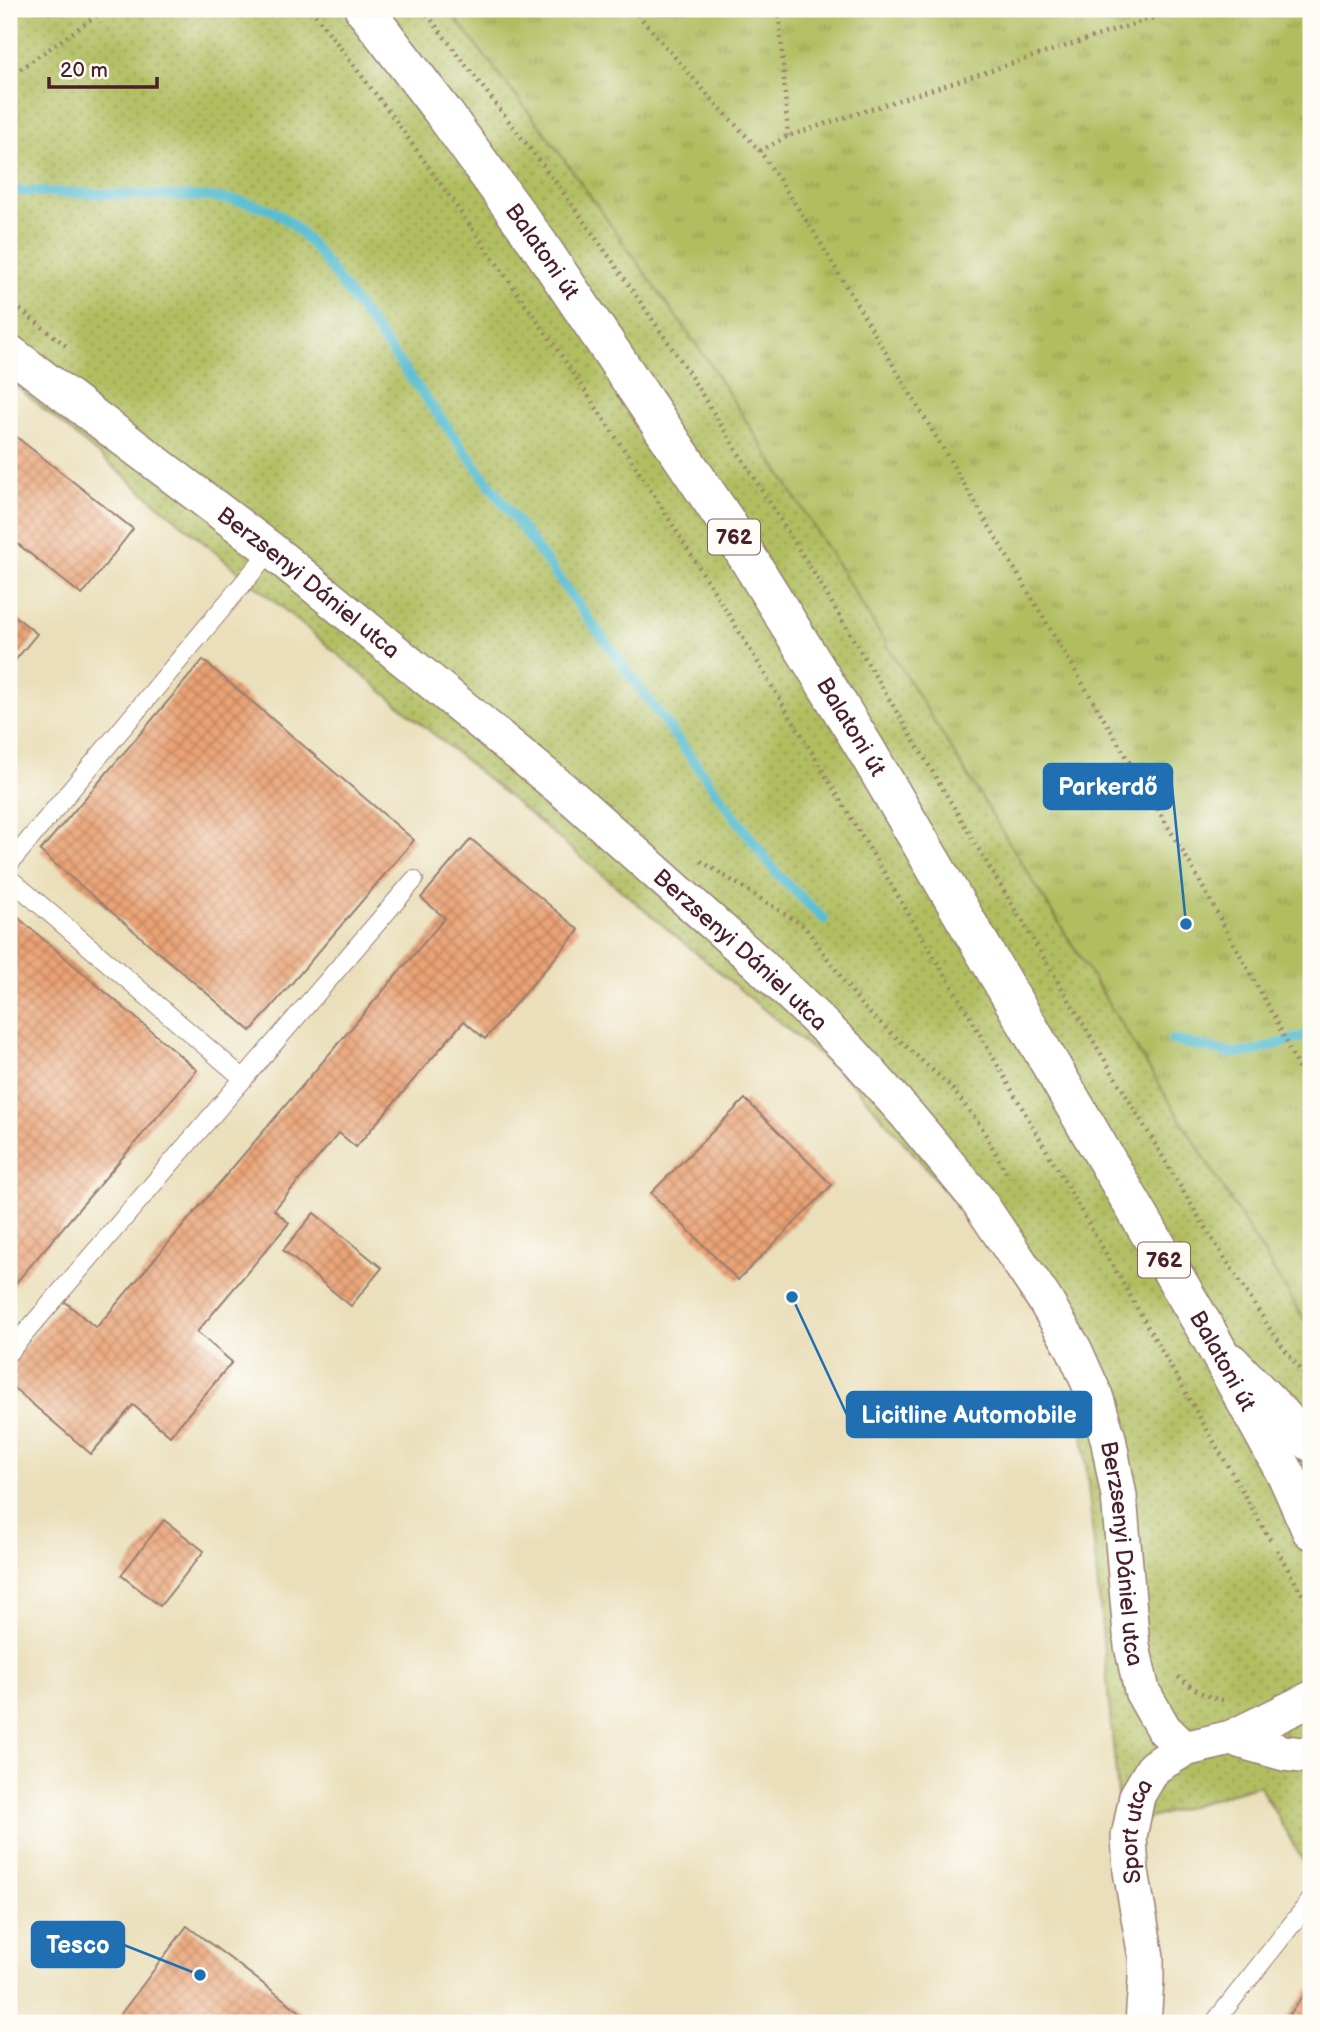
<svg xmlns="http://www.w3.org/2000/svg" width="1320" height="2032" font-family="'Balsamiq Sans',sans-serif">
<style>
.grass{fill:url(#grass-dots);stroke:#7e6e46;stroke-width:2}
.park{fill:url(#park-tufts);stroke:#7e6e46;stroke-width:2}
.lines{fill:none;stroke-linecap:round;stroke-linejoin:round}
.stream{stroke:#53bcd0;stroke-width:10}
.building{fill:url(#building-cross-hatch)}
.lane-casing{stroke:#9a7f72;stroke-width:20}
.street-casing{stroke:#9a7f72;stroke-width:38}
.primary-casing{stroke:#9a7f72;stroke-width:41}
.path{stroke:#9a7f72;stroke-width:4.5;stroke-dasharray:2 5;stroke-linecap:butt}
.lane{stroke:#fff;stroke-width:18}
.street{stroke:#fff;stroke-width:35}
.primary{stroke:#fff;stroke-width:38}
.labels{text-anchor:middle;stroke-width:5;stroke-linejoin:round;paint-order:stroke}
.shield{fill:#fdfcf7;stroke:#806168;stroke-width:2}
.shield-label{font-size:21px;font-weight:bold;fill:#4a1f2b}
.street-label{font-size:23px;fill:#4a1f2b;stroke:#fdfcf7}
.leader{fill:none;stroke:#1f6fb2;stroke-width:2.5}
.callout-dot{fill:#1f6fb2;stroke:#fdfcf7;stroke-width:2.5}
.callout{fill:#1f6fb2;stroke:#1f6fb2;stroke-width:2.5}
.callout-label{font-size:24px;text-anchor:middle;font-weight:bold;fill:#fff}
</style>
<defs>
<pattern id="grass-dots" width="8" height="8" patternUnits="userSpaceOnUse" patternTransform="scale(1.75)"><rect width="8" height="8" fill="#b1be60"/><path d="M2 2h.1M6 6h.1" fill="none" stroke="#929a4f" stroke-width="1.8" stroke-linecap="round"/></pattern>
<pattern id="park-tufts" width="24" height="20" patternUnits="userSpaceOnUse" patternTransform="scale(1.75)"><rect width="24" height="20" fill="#b1be60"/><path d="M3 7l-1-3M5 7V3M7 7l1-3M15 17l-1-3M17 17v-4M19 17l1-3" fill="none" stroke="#929a4f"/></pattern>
<pattern id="building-cross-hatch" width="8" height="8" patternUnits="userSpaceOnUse" patternTransform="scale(1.75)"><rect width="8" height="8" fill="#eaa375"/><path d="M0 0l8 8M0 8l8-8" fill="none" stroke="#c08460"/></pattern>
</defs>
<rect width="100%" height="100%" fill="#fdfcf7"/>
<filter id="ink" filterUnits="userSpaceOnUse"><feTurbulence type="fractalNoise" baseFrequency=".0143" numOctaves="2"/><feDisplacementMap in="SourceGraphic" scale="14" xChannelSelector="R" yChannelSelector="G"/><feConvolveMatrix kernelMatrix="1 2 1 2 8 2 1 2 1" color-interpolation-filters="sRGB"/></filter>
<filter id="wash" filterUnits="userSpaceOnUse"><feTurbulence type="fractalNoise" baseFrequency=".00686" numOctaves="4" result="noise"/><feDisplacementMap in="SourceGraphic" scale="28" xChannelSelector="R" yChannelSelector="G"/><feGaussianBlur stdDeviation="1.57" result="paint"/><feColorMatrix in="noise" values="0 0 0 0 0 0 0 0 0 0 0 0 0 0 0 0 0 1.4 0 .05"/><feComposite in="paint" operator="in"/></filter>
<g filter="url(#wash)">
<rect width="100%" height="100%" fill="#eadfba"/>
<path class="grass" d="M9,9H448L546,134L710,364L809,519L1311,1330V1875L1259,1785L1121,1827L1079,1391L1011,1265L852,1083L9,380Z"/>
<path class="park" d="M448,9H1311V1330L809,519L710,364L546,134Z"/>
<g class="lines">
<g class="stream">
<path d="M9,191L210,197L245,202L272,210L292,224L315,248L777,874L824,919"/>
<path d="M1172,1040L1230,1053L1252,1052L1311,1034"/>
</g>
</g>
<g id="blocks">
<g class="building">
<path d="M9,431L133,529L82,595L9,537Z"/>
<path d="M9,611L37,634L9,668Z"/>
<path d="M203,660L414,840L251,1031L40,851Z"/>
<path d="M471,839L579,930L485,1039L464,1021L356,1147L339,1133L274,1210L289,1223L197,1332L232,1362L170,1436L133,1405L91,1454L9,1384V1365L64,1301L96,1328L445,918L421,898Z"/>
<path d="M9,910L197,1070L9,1291Z"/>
<path d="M745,1099L832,1185L738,1280L651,1193Z"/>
<path d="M314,1213L382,1268L351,1306L283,1250Z"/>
<path d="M164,1520L204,1551L160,1606L121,1575Z"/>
<path d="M187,1926L315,2023H114Z"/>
<path d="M1311,1986V2023H1283Z"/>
</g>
</g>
</g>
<g filter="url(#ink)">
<use href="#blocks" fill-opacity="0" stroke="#9a7f72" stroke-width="2"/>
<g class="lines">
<defs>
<g id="lane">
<path d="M9,864L271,550"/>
<path d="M9,878L244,1079"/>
<path d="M9,1352L414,880"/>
<path d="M1214,2023L1311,1900"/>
</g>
<g id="street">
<path id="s1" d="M9,352L271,550L574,799L757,962L853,1054L908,1116L977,1199L1043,1297L1074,1349L1095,1396L1108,1438L1119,1496L1132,1646L1142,1691L1163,1728L1184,1749"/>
<path d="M1231,1361L1311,1444"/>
<path d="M1231,1738L1284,1753L1311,1756"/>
<path id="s2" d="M1143,2023L1146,1980V1957L1131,1871L1129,1837L1137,1796L1154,1767L1184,1749L1231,1738L1311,1699"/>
</g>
<g id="primary">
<path id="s3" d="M364,9L443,112L540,246L724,519L865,748L1212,1340L1288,1478L1311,1530"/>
</g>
</defs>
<use href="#lane" class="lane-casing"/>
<use href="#street" class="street-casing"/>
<use href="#primary" class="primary-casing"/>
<g class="path">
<path d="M311,9L396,121L553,343L647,484L742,636L959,998L1272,1543"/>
<path d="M423,9L560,188L613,262L683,364L818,580L1201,1221L1272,1332L1311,1384"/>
<path d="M633,9L707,94L760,151L814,232L1189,862L1277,1022L1311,1097"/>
<path d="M779,9L788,136"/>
<path d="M9,77L106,9"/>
<path d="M760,151L788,136L1180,9"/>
<path d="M9,301L69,348"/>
<path d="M701,861L804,926L863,1007L950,1086L981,1126L1009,1178"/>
<path d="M1300,1070L1311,1074"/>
<path d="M1277,1550L1311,1610"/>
<path d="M1178,1677C1193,1688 1206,1698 1225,1700"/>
</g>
<use href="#lane" class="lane"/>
<use href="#street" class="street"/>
<use href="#primary" class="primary"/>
</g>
</g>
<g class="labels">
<g class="shield">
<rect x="708" y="519.5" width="52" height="35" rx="5"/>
<rect x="1138" y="1242.5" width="52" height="35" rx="5"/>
</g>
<g class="shield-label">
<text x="734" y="544">762</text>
<text x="1164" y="1267">762</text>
</g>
<g class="street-label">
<text dy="8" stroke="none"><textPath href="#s3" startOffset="301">Balatoni út</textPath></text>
<text dy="8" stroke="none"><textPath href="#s1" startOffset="378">Berzsenyi Dániel utca</textPath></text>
<text dy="8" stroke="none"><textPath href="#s3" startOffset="868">Balatoni út</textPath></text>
<text dy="8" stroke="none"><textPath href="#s1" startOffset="945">Berzsenyi Dániel utca</textPath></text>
<text dy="8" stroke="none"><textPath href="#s3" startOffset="1603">Balatoni út</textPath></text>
<text dy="8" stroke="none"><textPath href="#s1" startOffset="1680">Berzsenyi Dániel utca</textPath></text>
<text dy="8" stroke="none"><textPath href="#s2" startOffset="194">Sport utca</textPath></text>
</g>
</g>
<path class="leader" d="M1186 924L1172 786M792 1297L847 1415M200 1975L124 1945"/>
<g class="callout-dot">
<circle cx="1186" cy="924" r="7"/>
<circle cx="792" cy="1297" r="7"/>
<circle cx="200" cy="1975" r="7"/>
</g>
<g class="callout">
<rect x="1044" y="764" width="128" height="45" rx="7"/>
<rect x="847" y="1392" width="244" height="45" rx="7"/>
<rect x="32" y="1922" width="92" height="45" rx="7"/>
</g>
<g class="callout-label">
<text x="1108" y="795">Parkerdő</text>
<text x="969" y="1423">Licitline Automobile</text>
<text x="78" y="1953">Tesco</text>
</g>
<rect width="1320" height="2032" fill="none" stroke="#fdfcf7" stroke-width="35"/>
<path d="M49 77v10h108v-10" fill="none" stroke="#4a1f2b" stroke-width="3.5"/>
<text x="60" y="77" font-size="21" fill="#4a1f2b" stroke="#fdfcf7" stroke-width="5" paint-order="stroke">20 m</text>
</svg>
